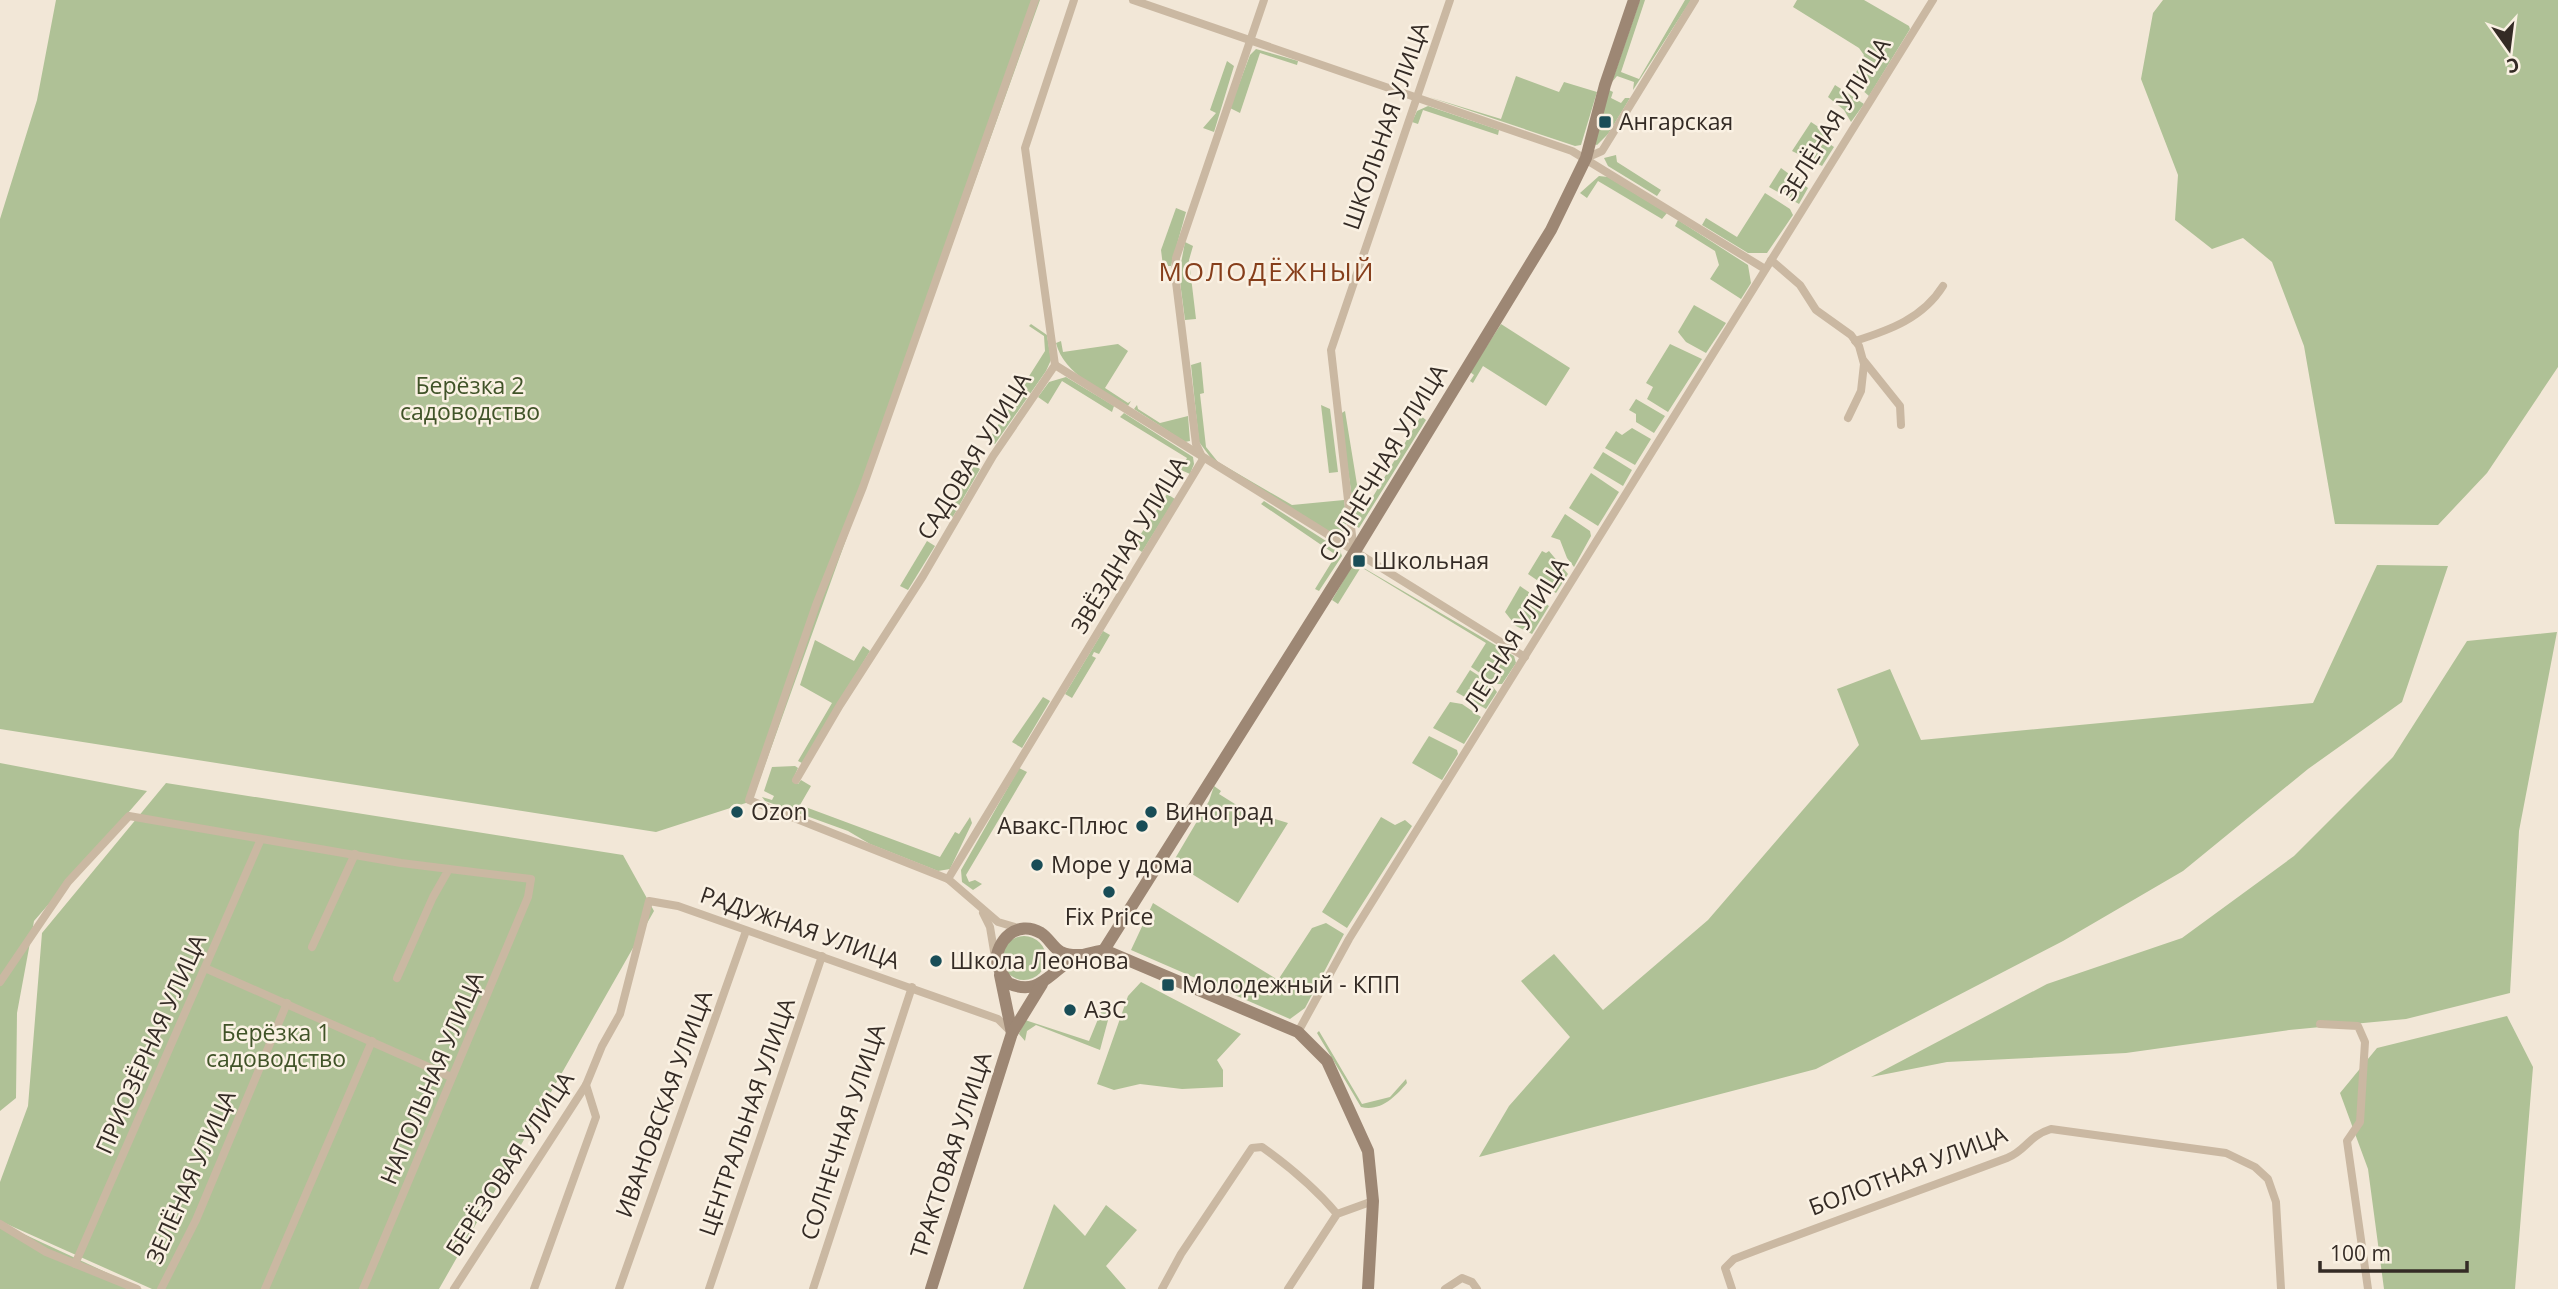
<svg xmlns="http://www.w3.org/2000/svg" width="2558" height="1289" font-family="'Open Sans',sans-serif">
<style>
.green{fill:#afc196}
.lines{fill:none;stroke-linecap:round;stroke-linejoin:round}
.street{stroke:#cab8a2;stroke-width:8}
.secondary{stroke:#9d8774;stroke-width:12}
.poi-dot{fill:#194d57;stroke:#faf1e3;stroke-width:2.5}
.labels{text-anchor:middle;stroke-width:5;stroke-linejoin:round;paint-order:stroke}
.street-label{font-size:23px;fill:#342b25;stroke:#faf1e3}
.poi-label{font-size:23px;fill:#342b25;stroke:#faf1e3;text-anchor:start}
.park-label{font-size:23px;fill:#405328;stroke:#faf1e3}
.quarter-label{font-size:26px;letter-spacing:2px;fill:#863e1b;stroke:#faf1e3}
</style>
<rect width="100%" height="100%" fill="#f2e7d7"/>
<g class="green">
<path d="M56,0H1040L752,801L656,832L0,729V219L37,100Z"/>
<path d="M1640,0H1645L1621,72L1639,79L1685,0H1691L1633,90L1634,82L1617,76L1612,82Z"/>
<path d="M1797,0H1864L1909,26L1910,29L1869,96L1861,89L1855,75L1864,55L1859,48L1793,7Z"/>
<path d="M2163,0H2558V367L2487,473L2438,525L2335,524L2304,346L2272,262L2243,238L2212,249L2175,220L2178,175L2141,79L2153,13Z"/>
<path d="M1256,49L1298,61L1297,65L1260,53L1240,113L1230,108L1250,55Z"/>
<path d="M1227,61L1234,66L1214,132L1203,128L1216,113L1210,110Z"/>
<path d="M1516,76L1559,92L1564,82L1597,92L1581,145L1575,146L1429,97L1501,119Z"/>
<path d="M1835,85L1864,104L1851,122L1844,110L1828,97Z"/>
<path d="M1609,90L1613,92L1611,98L1621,103L1625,98H1630L1608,134L1597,145L1594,144Z"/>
<path d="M1428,106L1499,130L1498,135L1423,110L1418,124L1412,122L1417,111Z"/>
<path d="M1811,122L1832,136L1828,143L1834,147L1822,166L1792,151Z"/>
<path d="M1616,155L1617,162L1661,190L1657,196L1608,166L1604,158Z"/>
<path d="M1781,168L1808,188L1799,204L1769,187Z"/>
<path d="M1599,176L1608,177L1667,213L1662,219L1598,181L1587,198L1580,193Z"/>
<path d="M1765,193L1790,209L1793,215L1767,253H1748L1702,225L1706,218L1737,237Z"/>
<path d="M1176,208L1186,212L1171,266H1163L1161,250Z"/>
<path d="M1678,220L1748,265L1751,283L1741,299L1710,279L1719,265L1715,251L1675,226Z"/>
<path d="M1185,242L1193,246L1189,260L1196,319L1185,320L1179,274Z"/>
<path d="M1694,305L1726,323L1706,353L1686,342L1678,332Z"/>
<path d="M1031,324L1047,335L1051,360L1046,371L995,444L988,441L1045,351L1044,336L1029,326Z"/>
<path d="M1501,324L1570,368L1546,406L1483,366L1473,383L1470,381L1474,375L1470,372Z"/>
<path d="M1061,341L1063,352L1118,344L1128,351L1105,388L1128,403L1131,401L1128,406C1102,390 1064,375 1056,343Z"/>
<path d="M1670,344L1702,359L1668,412L1647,399L1653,387L1646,383Z"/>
<path d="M1201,362L1204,393L1200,394L1206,447L1218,462L1292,505L1344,500L1347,523L1340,539L1211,458L1199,442L1191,365Z"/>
<path d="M1066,377L1114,406L1112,412L1062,381L1048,404L1038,397L1049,382Z"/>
<path d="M1636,399L1665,416L1654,433L1636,422V414L1629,410Z"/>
<path d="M1137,405L1138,409L1160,423L1188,416L1190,441L1185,442L1134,409Z"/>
<path d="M1321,405L1330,409L1338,472L1329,473Z"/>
<path d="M1345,411L1362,515L1421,416L1426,420L1359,528L1356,526L1340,414Z"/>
<path d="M1124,413L1193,457L1194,464L1190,474L1181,470L1187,458L1120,417Z"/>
<path d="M1632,428L1651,439L1635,465L1605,448L1616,431L1622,435Z"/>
<path d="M1603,452L1632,470L1623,486L1593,468Z"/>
<path d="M973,465L980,469L951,520L942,516Z"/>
<path d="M1591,473L1619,492L1598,526L1569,508Z"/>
<path d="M1167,494L1175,499L1142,552L1133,546Z"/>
<path d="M1264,501L1340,550L1342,556L1319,591L1315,589L1336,555L1261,504Z"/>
<path d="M1565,514L1590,531L1591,536L1574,567L1567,558L1560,540L1551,537Z"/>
<path d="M927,541L935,546L908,590L900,586Z"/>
<path d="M1542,551L1546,553L1549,551L1568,574L1556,593L1528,574Z"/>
<path d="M1357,564L1514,656L1516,663L1502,684H1496L1471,667L1486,643L1361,567L1338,604L1332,600L1352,566Z"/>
<path d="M2377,565L2448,566L2402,702L2308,769L2183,871L2063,941L1816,1069L1479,1157L1509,1106L1570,1037L1521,981L1554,954L1603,1010L1708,920L1859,745L1837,689L1890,669L1921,740L2313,703Z"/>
<path d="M1520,586L1549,606L1532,634L1516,626L1505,612Z"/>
<path d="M1103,631L1110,635L1099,654L1094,652L1092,656L1096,658L1072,698L1065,694Z"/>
<path d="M2557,632L2519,831L2510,993L2406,1019L2289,1030L2126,1053L1947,1062L1871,1077L2047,984L2182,938L2294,856L2393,757L2467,641Z"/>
<path d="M815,640L854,661L863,646L870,651L802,763L798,761L832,703L800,685Z"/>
<path d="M1470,670L1490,683L1497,692L1486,709L1456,692Z"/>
<path d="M1043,697L1050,701L1022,748L1012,742Z"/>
<path d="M1450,702L1462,704L1481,717L1464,744L1433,728Z"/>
<path d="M1429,736L1457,750L1458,754L1442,780L1412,763Z"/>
<path d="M0,763L147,791L34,921L17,1013L16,1098L0,1111Z"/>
<path d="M795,766L798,768L792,781L798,784L801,780L811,786L800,805L940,857L955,832L959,834L970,817L972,823L950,869L938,871L870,844L848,831L765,801L762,797L772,800L774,796L764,791L772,767Z"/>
<path d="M1019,768L1027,772L966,875L969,882L975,880L982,884L973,890L962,882L961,870Z"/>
<path d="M166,783L623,855L654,911L439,1289H152L0,1221V1182L28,1106L42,933Z"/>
<path d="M1214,786L1221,791L1219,794L1243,809L1288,823L1238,903L1173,862L1209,801Z"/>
<path d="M1381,817L1395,825L1405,820L1412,826L1347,928L1322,912Z"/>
<path d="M1153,903L1278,980L1312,928L1326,923L1344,934L1305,1008L1290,1019L1131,950Z"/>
<circle cx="1024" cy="958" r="22"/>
<path d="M1141,982L1241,1034L1217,1060L1223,1070V1087L1182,1089L1140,1084L1114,1090L1097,1084L1128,996Z"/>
<path d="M1103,1007L1111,1009L1100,1050L1036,1025L1027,1031L1025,1041L1019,1034L1025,1020L1089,1041Z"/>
<path d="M2507,1016L2533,1067L2515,1289H2384L2368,1169L2340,1093L2377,1048Z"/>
<path d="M1319,1031L1362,1104L1390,1097L1406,1079L1407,1083C1396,1096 1381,1112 1361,1107L1317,1033Z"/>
<path d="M1054,1204L1085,1236L1106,1205L1137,1230L1106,1266L1126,1289H1023Z"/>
<path d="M0,1223L142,1289H0Z"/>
</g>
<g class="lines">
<g class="street">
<path d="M1133,0L1572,151L1765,269"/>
<path d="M1586,158L1602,151L1695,0"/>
<path d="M1771,260L1800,285L1816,310L1851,335L1859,346L1864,364L1861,391L1848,418"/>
<path d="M1855,341C1890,330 1923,318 1943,286"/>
<path d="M1864,361L1900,406L1901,425"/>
<path d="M1055,365L1525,657"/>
<path d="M1354,553L1331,350L1450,0"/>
<path d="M796,780L840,705L923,576L993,456L1055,365L1025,148L1074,0"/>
<path d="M948,879L1203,459L1196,444L1175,274L1176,258L1264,0"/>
<path d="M983,913L990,927L995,957"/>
<path d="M1018,928L998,922L948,879L749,800L816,605L863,487L1035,0"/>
<path d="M312,947L355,854"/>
<path d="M205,968L451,1077"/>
<path d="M397,978L433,897L449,869"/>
<path d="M0,982L68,882L129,816L401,863L531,879L528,897L363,1289"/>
<path d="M2320,1024L2358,1026L2365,1042L2360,1122L2347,1141L2368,1289"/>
<path d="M1298,1032L1349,939L1933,0"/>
<path d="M0,1224L46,1252L137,1289"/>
<path d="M75,1264L261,839"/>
<path d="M161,1289L196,1220L287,1003"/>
<path d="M265,1289L372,1041"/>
<path d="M454,1289L586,1085L602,1046L620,1014L649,901L678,906L998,1019L1010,1031"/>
<path d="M534,1289L596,1117L586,1085"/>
<path d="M619,1289L746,931"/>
<path d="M709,1289L822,956"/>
<path d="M813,1289L912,987"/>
<path d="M1162,1289L1181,1254L1252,1148L1262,1147C1290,1167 1315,1188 1337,1214"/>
<path d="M1288,1289L1337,1214L1373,1201"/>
<path d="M1445,1289L1462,1278L1472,1282L1477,1289"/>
<path d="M1732,1289L1725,1268L1734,1259C1825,1224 1916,1192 2007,1158C2026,1151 2028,1136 2051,1129L2226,1153L2255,1167L2268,1179L2276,1202L2281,1289"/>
</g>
<g class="secondary">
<path d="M1104,950L1354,553L1551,230L1586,158L1605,85L1634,0"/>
<path d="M1104,950L1298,1032L1327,1061L1368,1151L1373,1201L1368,1289"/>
<path d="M1083,955C1076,955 1068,956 1061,952C1053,948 1049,938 1041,933C1017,919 996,940 996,964L1008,983C1036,996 1046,977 1067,963C1077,955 1092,953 1104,950"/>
<path d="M1000,975L1012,1033"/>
<path d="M931,1289L1012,1033L1042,984"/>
</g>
</g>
<g class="poi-dot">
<rect x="1598" y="115" width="14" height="14" rx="3.5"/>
<rect x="1352" y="554" width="14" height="14" rx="3.5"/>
<circle cx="737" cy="812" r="7"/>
<circle cx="1151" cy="812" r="7"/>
<circle cx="1142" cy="826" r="7"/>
<circle cx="1037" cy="865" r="7"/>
<circle cx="1109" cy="892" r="7"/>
<circle cx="936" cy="961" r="7"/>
<rect x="1161" y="978" width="14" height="14" rx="3.5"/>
<circle cx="1070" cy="1010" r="7"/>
</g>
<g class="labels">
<g class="street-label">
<text transform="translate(1835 119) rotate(-58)" y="8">ЗЕЛЁНАЯ УЛИЦА</text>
<text transform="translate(1386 126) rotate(-71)" y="8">ШКОЛЬНАЯ УЛИЦА</text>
<text transform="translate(974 456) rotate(-58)" y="8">САДОВАЯ УЛИЦА</text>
<text transform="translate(1383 463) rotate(-59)" y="8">СОЛНЕЧНАЯ УЛИЦА</text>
<text transform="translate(1129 545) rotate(-59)" y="8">ЗВЁЗДНАЯ УЛИЦА</text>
<text transform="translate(1516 634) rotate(-58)" y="8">ЛЕСНАЯ УЛИЦА</text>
<text transform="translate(800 928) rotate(19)" y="8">РАДУЖНАЯ УЛИЦА</text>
<text transform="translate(151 1044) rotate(-66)" y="8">ПРИОЗЁРНАЯ УЛИЦА</text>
<text transform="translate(432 1078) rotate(-67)" y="8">НАПОЛЬНАЯ УЛИЦА</text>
<text transform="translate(664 1104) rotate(-70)" y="8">ИВАНОВСКАЯ УЛИЦА</text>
<text transform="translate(747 1117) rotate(-71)" y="8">ЦЕНТРАЛЬНАЯ УЛИЦА</text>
<text transform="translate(843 1132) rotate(-72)" y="8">СОЛНЕЧНАЯ УЛИЦА</text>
<text transform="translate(951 1155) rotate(-72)" y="8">ТРАКТОВАЯ УЛИЦА</text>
<text transform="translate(510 1164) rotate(-57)" y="8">БЕРЁЗОВАЯ УЛИЦА</text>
<text transform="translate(1908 1171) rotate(-21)" y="8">БОЛОТНАЯ УЛИЦА</text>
<text transform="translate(191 1177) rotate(-66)" y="8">ЗЕЛЁНАЯ УЛИЦА</text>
</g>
<g class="poi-label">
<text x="1619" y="130">Ангарская</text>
<text x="1373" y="569">Школьная</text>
<text x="751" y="820">Ozon</text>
<text x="1165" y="820">Виноград</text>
<text x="1128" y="834" text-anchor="end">Авакс-Плюс</text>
<text x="1051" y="873">Море у дома</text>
<text x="1109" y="925" text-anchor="middle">Fix Price</text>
<text x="950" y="969">Школа Леонова</text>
<text x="1182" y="993">Молодежный - КПП</text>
<text x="1084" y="1018">АЗС</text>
</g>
<g class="park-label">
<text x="470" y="394">Берёзка 2<tspan x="470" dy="26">садоводство</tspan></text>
<text x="276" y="1041">Берёзка 1<tspan x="276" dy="26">садоводство</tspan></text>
</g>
<g class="quarter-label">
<text x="1267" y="281">МОЛОДЁЖНЫЙ</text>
</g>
</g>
<g transform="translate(2509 49) rotate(166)" stroke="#faf1e3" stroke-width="5" paint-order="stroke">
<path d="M0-5L12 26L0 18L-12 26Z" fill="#342b25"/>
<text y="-10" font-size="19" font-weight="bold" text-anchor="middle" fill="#342b25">С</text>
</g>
<path d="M2320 1261v10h147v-10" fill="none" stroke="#342b25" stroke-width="3.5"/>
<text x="2330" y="1261" font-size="21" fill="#342b25" stroke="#faf1e3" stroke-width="5" paint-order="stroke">100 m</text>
</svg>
